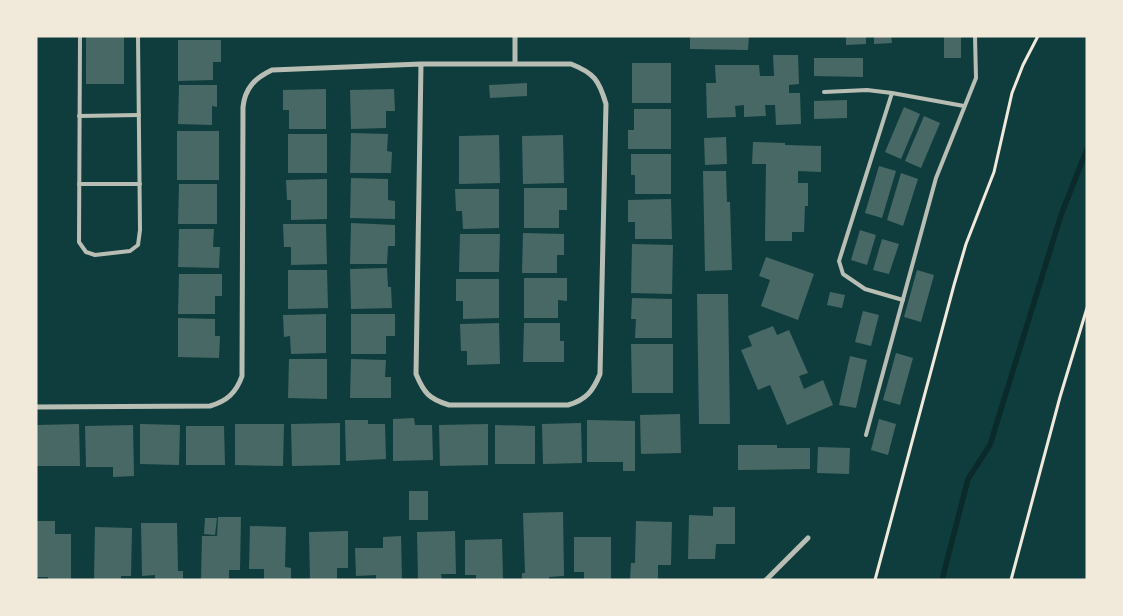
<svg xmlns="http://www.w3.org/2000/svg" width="1123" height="616" font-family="Inter,sans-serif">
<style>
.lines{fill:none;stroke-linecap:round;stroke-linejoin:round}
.stream{stroke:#0a2a2b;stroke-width:5.5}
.building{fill:#486865}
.path{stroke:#f1e9da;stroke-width:3}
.service{stroke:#b8beb3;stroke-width:4}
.minor{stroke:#b8beb3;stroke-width:5}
</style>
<rect width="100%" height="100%" fill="#0f3d3e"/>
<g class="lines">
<path class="stream" d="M942,580L968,479L990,445L1061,215L1087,149"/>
</g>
<g class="building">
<rect x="86" y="36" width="38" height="48"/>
<path d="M690,36H749L748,50L690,49Z"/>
<path d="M846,36H866V44L846,45Z"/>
<path d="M874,36H891L892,43L874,44Z"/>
<rect x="944" y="36" width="17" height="22"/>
<path d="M178,40H221V62H213V80L178,81Z"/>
<path d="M773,55H798L799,84L789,85V93H800L801,124L776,125L775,105H765L766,116L744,117V105L735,106L736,117L707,118L706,83H716L715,65H759L760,76H774Z"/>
<path d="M814,58H863V77L814,76Z"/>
<rect x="632" y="63" width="39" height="40"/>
<path d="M527,83V96L490,98L489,85Z"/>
<path d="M179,85H217V107L212,106V125L178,124Z"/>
<path d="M326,89V129H289V110H283V90Z"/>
<path d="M394,89L395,111H386V128L351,129L350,90Z"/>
<path d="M847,100V118L814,119V101Z"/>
<path d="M904,107L920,114L901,159L885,152Z"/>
<path d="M634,109H671V149H628V130H634Z"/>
<path d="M924,116L940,123L921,168L905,161Z"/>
<rect x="177" y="131" width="42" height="49"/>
<path d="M351,133L388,134L387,151L392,152L391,173H350Z"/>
<rect x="288" y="134" width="39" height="39"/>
<path d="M499,135L500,183L459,184V136Z"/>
<path d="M563,135L564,183L523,184L522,136Z"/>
<path d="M726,137L727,164L705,165L704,138Z"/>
<path d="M753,142L785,143V145L821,146V172L798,171V183H808V206H805L804,232H792V241H765L766,164H752Z"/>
<path d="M631,154H671V194H635V175H631Z"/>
<path d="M879,166L896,171L882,218L865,213Z"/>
<path d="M703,171H726L727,202H730L732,270L705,271Z"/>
<path d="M901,173L918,179L903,226L887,220Z"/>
<path d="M351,178L388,179V200L395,201V219L350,218Z"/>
<path d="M327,179V219L291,220V200H287L286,180Z"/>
<path d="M179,184H217V224H178Z"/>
<path d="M524,188H567V210H559V228H524Z"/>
<path d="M455,189H499V228L463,229L462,211H456Z"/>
<path d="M671,199L672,239H635V222H628V200Z"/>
<path d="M351,223L395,225V246H388L387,264H350Z"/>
<path d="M283,224H326L327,264L291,265V247H284Z"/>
<path d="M179,229H214L213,247H220L219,268L178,267Z"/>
<path d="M860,230L876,235L867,265L851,260Z"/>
<path d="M523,233L564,234V255H557V273H522Z"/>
<path d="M460,234H500L499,272H459Z"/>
<path d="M882,239L899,244L889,274L873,270Z"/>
<path d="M632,244L673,245L672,294L631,293Z"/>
<path d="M766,257L814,274L798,320L761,306L770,280L759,276Z"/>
<path d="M387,268L388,287H391L392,308L351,309L350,269Z"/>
<path d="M288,270H327L328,308L288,309Z"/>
<path d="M917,270L934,275L921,322L904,317Z"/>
<path d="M179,274H222V296H215V314H178Z"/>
<path d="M524,278H567V301L558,300V318H524Z"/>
<path d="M456,279H499V318L463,319V301H456Z"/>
<path d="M830,292L845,295L842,308L827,305Z"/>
<path d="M697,294H728L730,424H699Z"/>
<path d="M632,298L672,299V338H635L636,319H631Z"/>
<path d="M863,311L879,315L871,346L855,342Z"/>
<path d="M326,314V353L291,354L290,336L284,337L283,315Z"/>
<path d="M351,314H395V336H386V354H351Z"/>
<path d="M178,318L215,319V336H220L219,358L178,357Z"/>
<path d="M499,323L500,364L467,365V351H461L460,324Z"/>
<path d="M524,323H560V341H564V362H523Z"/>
<path d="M773,326L777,335L789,330L808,373L799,376L804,389L823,380L833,405L787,425L770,385L758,390L741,350L752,346L748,336Z"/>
<path d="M631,344H673V393H632Z"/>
<path d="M896,353L913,358L900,405L883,400Z"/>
<path d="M850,356L867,360L856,408L839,405Z"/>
<path d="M289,359H327V399L288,398Z"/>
<path d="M351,359L386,360L385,377H391V398H350Z"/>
<path d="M680,414L681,453L641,454L640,415Z"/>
<path d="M414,418L415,425H432L433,460L393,461V419Z"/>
<path d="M879,419L896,424L888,455L871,450Z"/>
<path d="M345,420H368V424H385L386,459L346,461Z"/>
<path d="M587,420L635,421V471H623V462H587Z"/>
<path d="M340,423V465L292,466L291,424Z"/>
<path d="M581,423L582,463L543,464L542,424Z"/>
<path d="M79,424L80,466H36V425Z"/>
<path d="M140,424L180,425L179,465L140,464Z"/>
<path d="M235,424H284L283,466L235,465Z"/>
<path d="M488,424V465L440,466L439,425Z"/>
<path d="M133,425L134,476L113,477V467H86L85,426Z"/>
<path d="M495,425L535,426V464H495Z"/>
<path d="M186,426H224L225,465H186Z"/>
<path d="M738,445H777V448H810V469L738,470Z"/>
<path d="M818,447L850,448L849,474L817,473Z"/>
<rect x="409" y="491" width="19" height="29"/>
<path d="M713,507H735V544H716L715,559H688L689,515L713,516Z"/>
<path d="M563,512L564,576L549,577V580H522V573H525L523,513Z"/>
<path d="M218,517H241L240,570H229V580H201L202,536H217Z"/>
<path d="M205,518H217L215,535L204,534Z"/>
<path d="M36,521H55V534H71V580H48V577H36Z"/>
<path d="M636,521L672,522L671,565H658V580H630L631,563H635Z"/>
<path d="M141,523H177L178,571H183V580H155V575L142,576Z"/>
<path d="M250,526L286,527L285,567L291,568V580H264V569H249Z"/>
<path d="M95,527L132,528L131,576H121V580H94Z"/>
<path d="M348,531V568H337V580H310L309,532Z"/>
<path d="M455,531L456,574H441L442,580H418L417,532Z"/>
<path d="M401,536L402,580H376V575L356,576L355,548H383V537Z"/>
<path d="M574,537H611V580H584V572H574Z"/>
<path d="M502,539L503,580H476V575H465V540Z"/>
</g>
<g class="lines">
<g class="path">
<path d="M875,580L954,285L966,244L994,172L1012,93L1023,65L1038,36"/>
<path d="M1011,580L1060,397L1087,308"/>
</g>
<g class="service">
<path d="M80,36L79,242L86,252L95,255L130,251L138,245L140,230L138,36"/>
<path d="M824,92L867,90L892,93"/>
<path d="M79,116L139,115"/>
<path d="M79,184H140"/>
<path d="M903,300L865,289L843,274L839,261L892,93L964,106"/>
<path d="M866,435L936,178L976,78L975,36"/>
</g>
<g class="minor">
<path d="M515,36V63"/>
<path d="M36,407L210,406C227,401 236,393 242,376L243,107C245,88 255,78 272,70L421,64H571C594,73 599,80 606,104L600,374C593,391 586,400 568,405H449C429,399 424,393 416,374L421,64"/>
<path d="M766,580L808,538"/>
</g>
</g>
<rect width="1123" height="616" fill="none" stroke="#f1e9da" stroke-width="75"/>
</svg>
